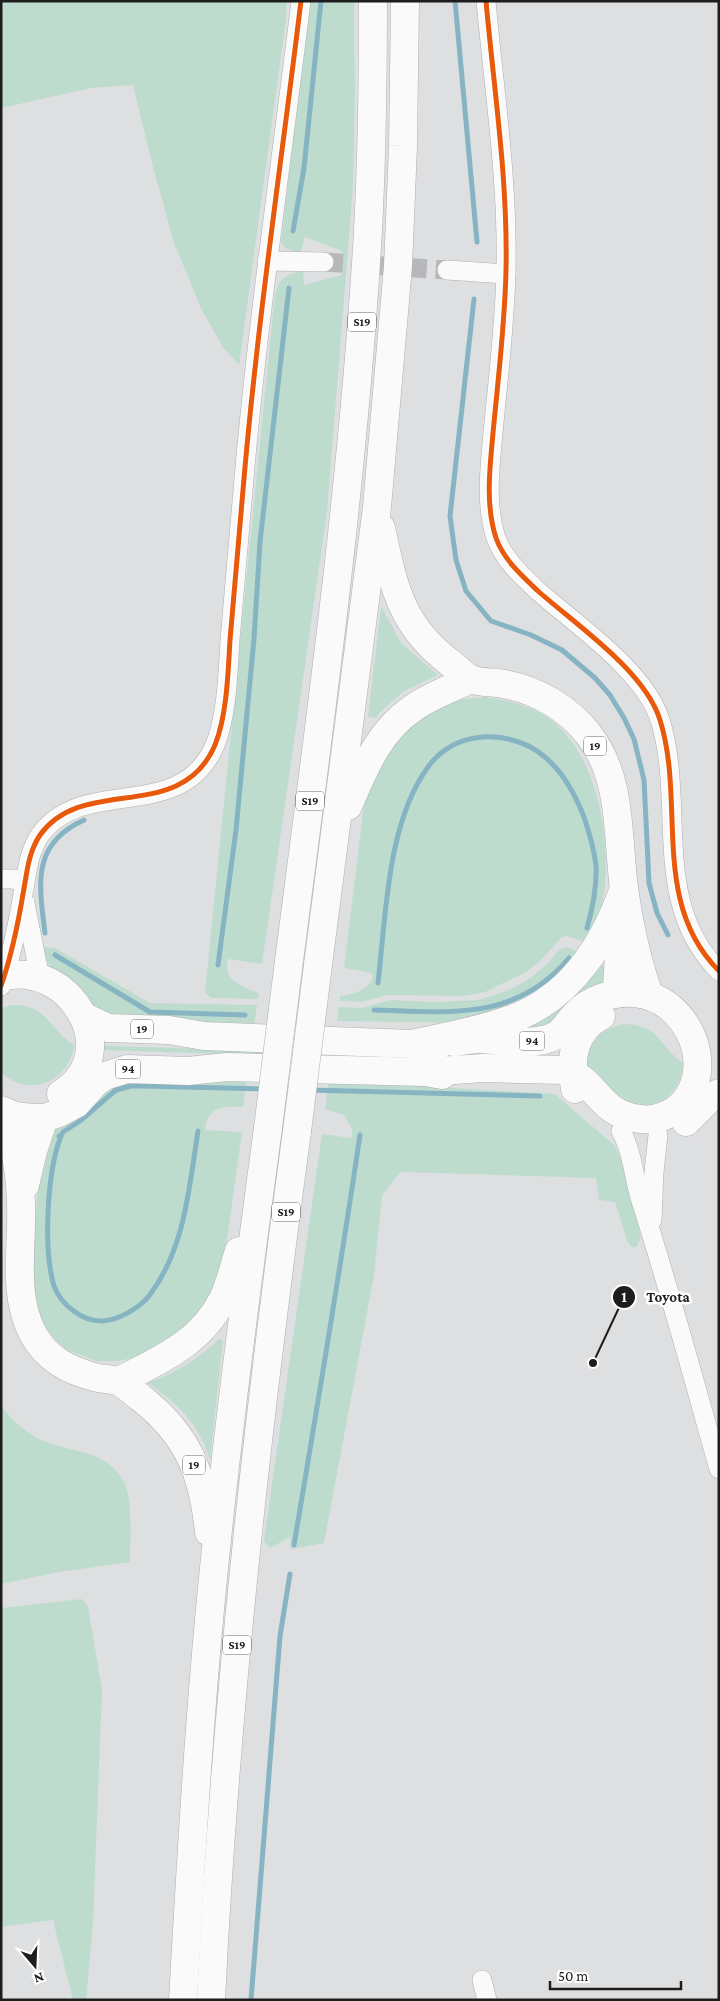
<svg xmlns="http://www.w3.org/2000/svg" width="720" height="2001" font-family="'Crimson Pro',serif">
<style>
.green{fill:#bedcce}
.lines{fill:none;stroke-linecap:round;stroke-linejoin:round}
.stream{stroke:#86b4c3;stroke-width:5}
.street-tunnel{stroke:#b7b8ba;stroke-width:19;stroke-dasharray:19 9;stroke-linecap:butt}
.street-casing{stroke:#aeafb0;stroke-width:20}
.primary-casing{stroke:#aeafb0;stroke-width:29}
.highway-casing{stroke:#aeafb0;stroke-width:29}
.street{stroke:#fafafa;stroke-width:19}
.primary{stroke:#fafafa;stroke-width:28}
.highway{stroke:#fafafa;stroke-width:28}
.highway-bridge-casing{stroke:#aeafb0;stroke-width:29;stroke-linecap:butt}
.highway-bridge{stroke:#fafafa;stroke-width:28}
.cycleway-casing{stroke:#fff;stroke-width:8}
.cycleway{stroke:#e8590c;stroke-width:5}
.labels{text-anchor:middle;stroke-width:5;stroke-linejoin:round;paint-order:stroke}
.shield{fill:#fff;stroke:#616162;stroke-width:1}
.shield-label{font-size:12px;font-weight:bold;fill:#1d1d1e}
.leader{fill:none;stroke:#1d1d1e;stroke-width:2}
.callout-dot{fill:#1d1d1e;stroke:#fff;stroke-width:2}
.mark-label{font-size:15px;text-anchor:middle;font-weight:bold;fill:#fff}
.callout-label{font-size:15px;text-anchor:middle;font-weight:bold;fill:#1d1d1e;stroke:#fff;stroke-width:5;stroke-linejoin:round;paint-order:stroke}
</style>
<rect width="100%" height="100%" fill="#dedfe1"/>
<g class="green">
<path d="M1,1H287L286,19L239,365L222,346L201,308L174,243L153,167L133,85L91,88L1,108Z"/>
<path d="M309,1H354L355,90L353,186L327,512L262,964L228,959C222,980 243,987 259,993L258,999L211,998L205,993L274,303C278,281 280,275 303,271L304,285L342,275V251L305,237L300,253L287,249L281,243Z"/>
<path d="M381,606L401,643L438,675L404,691L380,712L376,718L368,717Z"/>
<path d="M485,697C506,700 529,705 547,717C602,754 616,859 599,918C597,927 592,935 589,943L567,936L562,937L538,963L524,973L485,992L463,996L388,995L361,1002L340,1001V996C353,994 368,991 373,977L372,973L344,968L364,805L367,791L385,750L422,714L463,699Z"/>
<path d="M43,947L55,948L150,1003L257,1005L254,1025L121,1021L99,1015L53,970L46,960Z"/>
<path d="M567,947L583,954L552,989L468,1023L337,1021L339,1007L362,1008L390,1000L434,1002L478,1000L504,992L519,985L533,976L548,963L560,949Z"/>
<path d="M599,965L605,966L610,985L547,1030H502Z"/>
<path d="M12,1005C48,1004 49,1030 74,1045C70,1082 28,1099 1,1072V1008Z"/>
<path d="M624,1024C661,1025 658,1046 683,1063C681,1095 653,1116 623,1100C613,1095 608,1085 601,1077C597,1072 591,1068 586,1065C588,1041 602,1029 624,1024Z"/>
<path d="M101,1046H108L559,1059L556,1065L102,1050Z"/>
<path d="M117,1079L247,1080L243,1107C224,1106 207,1106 205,1130L242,1132L223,1268L201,1317L143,1356L118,1361H97L67,1350L52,1336L43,1323L38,1310L34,1286L32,1242L44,1141L52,1131Z"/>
<path d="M329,1081L555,1094L614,1145L624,1164L641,1238L636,1247H632L628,1243L615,1202L599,1200L596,1178L400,1172L382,1196L374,1275L324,1543L291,1549L290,1537L270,1548L264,1541L322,1134L352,1138V1129L344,1115L325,1109Z"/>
<path d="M219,1339L223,1340L210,1460C201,1426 176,1401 147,1383C173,1374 199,1359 219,1339Z"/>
<path d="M1,1406C11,1418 21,1429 35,1437C66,1454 105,1446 124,1482C133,1499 130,1542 130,1562L59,1572L1,1584Z"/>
<path d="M82,1599L88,1607L102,1690L93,1923L86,2000H73L53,1920L1,1927V1608Z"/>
</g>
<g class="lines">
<g class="stream">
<path d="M455,1L477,242"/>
<path d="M293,231L304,168L321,1"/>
<path d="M474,299L450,516L456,560L466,591L491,621L531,635L562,650L595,678L610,695L624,718L634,739L644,780L649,883L657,913L668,935"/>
<path d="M45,933C39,884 31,844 84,820"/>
<path d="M55,955L150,1012L245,1015"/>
<path d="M218,965L236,830L254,639L260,542L289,288"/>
<path d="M378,983C386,915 387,823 428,767C441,749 460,739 482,737C537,734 566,771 584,817C589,832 594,849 596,865C597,887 593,907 587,928"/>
<path d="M374,1010C449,1012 515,1022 569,958"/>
<path d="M310,1090L540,1096"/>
<path d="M59,1136H61C47,1172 43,1249 54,1286C61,1305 83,1322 103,1321C119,1320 139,1308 149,1296C185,1249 189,1188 198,1131"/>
<path d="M61,1136L63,1132L80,1121L116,1090L131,1086H142L264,1089"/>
<path d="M294,1545C317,1408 340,1272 360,1135"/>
<path d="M251,2000L280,1636L290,1574"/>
</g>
<path class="street-tunnel" d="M324,262L447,270"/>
<defs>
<g id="street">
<path d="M486,1C494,90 508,180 506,270C505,324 498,379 493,433C490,467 485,504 496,538C504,560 521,575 538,591C575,624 645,671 660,720C686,803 650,902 719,971"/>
<path d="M267,261L324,262"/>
<path d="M447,270L506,274"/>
<path d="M1,879H12L25,881"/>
<path d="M25,903L40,978"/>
<path d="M1,986C11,957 18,924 23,894C27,873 28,853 40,835C84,774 181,825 215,745C227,715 228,673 230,640C235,583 240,525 245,467C259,312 282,157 301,1"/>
<path d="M621,1131C633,1153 634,1180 642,1204C670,1291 694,1381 719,1469"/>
<path d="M652,1220L654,1172L658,1135"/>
<path d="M482,1980L487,2000"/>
</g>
<g id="primary">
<path d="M1,977C69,958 127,1053 61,1094"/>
<path d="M83,1016L108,1028L169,1030L204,1036L439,1045"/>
<path d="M425,1072L483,1068L563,1070C598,1079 597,1115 641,1119C653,1121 667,1116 677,1109C720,1073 690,998 635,993C614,991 590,999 576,1014C569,1021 564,1031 555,1036C536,1046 501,1040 480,1039C471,1039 462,1041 453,1042"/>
<path d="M575,1089C570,1060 572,1032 601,1016"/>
<path d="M1,1110L15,1116L32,1118H44L59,1113L76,1104L96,1082L105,1076L127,1069L188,1071L227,1067L425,1072L442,1075"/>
<path d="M686,1122L711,1097L719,1093"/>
</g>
<g id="highway">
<path d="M381,528C394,587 400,624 449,662C456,667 463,675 470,679C479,683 494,682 504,684C537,690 568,708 589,735C623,779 617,838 624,888C629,924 637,961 649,995"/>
<path d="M348,806C364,769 378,732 413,708C430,696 452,688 471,679"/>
<path d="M289,961C319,729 351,497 366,263C372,176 373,88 373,1"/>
<path d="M318,965L377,507L398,266L403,146L405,1"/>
<path d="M614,994L617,987L621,922"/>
<path d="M416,1043C450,1036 484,1029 517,1017C572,995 605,942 624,888"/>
<path d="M5,1112C14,1140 20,1172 21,1202C23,1245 12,1292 32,1332C46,1359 69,1371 98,1378C104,1379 114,1379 120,1382C127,1386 134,1393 141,1398C188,1435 203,1473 209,1532"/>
<path d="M25,1185L33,1151L44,1118"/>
<path d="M119,1381C160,1360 201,1343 223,1299C230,1284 234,1266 239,1251"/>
<path d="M183,2000C191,1859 199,1718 213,1578C228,1427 248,1277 268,1128"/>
<path d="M211,2000C225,1709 258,1419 297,1131"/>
</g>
</defs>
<use href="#street" class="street-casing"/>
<use href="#primary" class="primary-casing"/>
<use href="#highway" class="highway-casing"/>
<use href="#street" class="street"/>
<use href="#primary" class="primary"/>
<use href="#highway" class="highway"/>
<defs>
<g id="highway-bridge">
<path d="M268,1128L289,961"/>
<path d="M297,1131L318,965"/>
</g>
</defs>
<use href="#highway-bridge" class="highway-bridge-casing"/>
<use href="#highway-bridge" class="highway-bridge"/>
<defs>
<g id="cycleway">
<path d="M486,1C494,90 508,180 506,270C505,324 498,379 493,433C490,467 485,504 496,538C504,560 521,575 538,591C575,624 645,671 660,720C686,803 650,902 719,971"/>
<path d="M1,986C11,957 18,924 23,894C27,873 28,853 40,835C84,774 181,825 215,745C227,715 228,673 230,640C235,583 240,525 245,467C259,312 282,157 301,1"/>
</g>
</defs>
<use href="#cycleway" class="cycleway-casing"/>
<use href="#cycleway" class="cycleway"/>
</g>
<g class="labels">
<g class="shield">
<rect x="348" y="312.5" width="28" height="19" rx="4"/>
<rect x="584" y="736.5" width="22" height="19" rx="4"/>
<rect x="296" y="791.5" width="28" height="19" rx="4"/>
<rect x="131" y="1019.5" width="22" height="19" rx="4"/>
<rect x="519.5" y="1031.5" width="25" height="19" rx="4"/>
<rect x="115.5" y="1059.5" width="25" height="19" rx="4"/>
<rect x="272" y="1202.5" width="28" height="19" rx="4"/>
<rect x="183" y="1455.5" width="22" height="19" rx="4"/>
<rect x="223" y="1635.5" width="28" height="19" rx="4"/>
</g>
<g class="shield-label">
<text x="362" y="326">S19</text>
<text x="595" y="750">19</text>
<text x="310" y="805">S19</text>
<text x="142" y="1033">19</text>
<text x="532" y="1045">94</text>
<text x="128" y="1073">94</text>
<text x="286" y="1216">S19</text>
<text x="194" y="1469">19</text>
<text x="237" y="1649">S19</text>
</g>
</g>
<path class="leader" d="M593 1363L624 1297"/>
<g class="callout-dot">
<circle cx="593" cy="1363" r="5"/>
<circle cx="624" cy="1297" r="12"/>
</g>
<g class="mark-label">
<text x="624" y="1302">1</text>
</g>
<g class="callout-label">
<text x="668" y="1302">Toyota</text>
</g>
<rect width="720" height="2001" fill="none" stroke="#1d1d1e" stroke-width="5"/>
<g transform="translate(35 1966) rotate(161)" stroke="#ffffff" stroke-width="4" paint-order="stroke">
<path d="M0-4L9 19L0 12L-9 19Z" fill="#1d1d1e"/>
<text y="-8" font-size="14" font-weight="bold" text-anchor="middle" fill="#1d1d1e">N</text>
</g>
<path d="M550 1981v8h131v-8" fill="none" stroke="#1d1d1e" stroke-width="2.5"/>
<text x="558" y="1981" font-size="15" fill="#1d1d1e" stroke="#ffffff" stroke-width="4" paint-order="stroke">50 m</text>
</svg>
